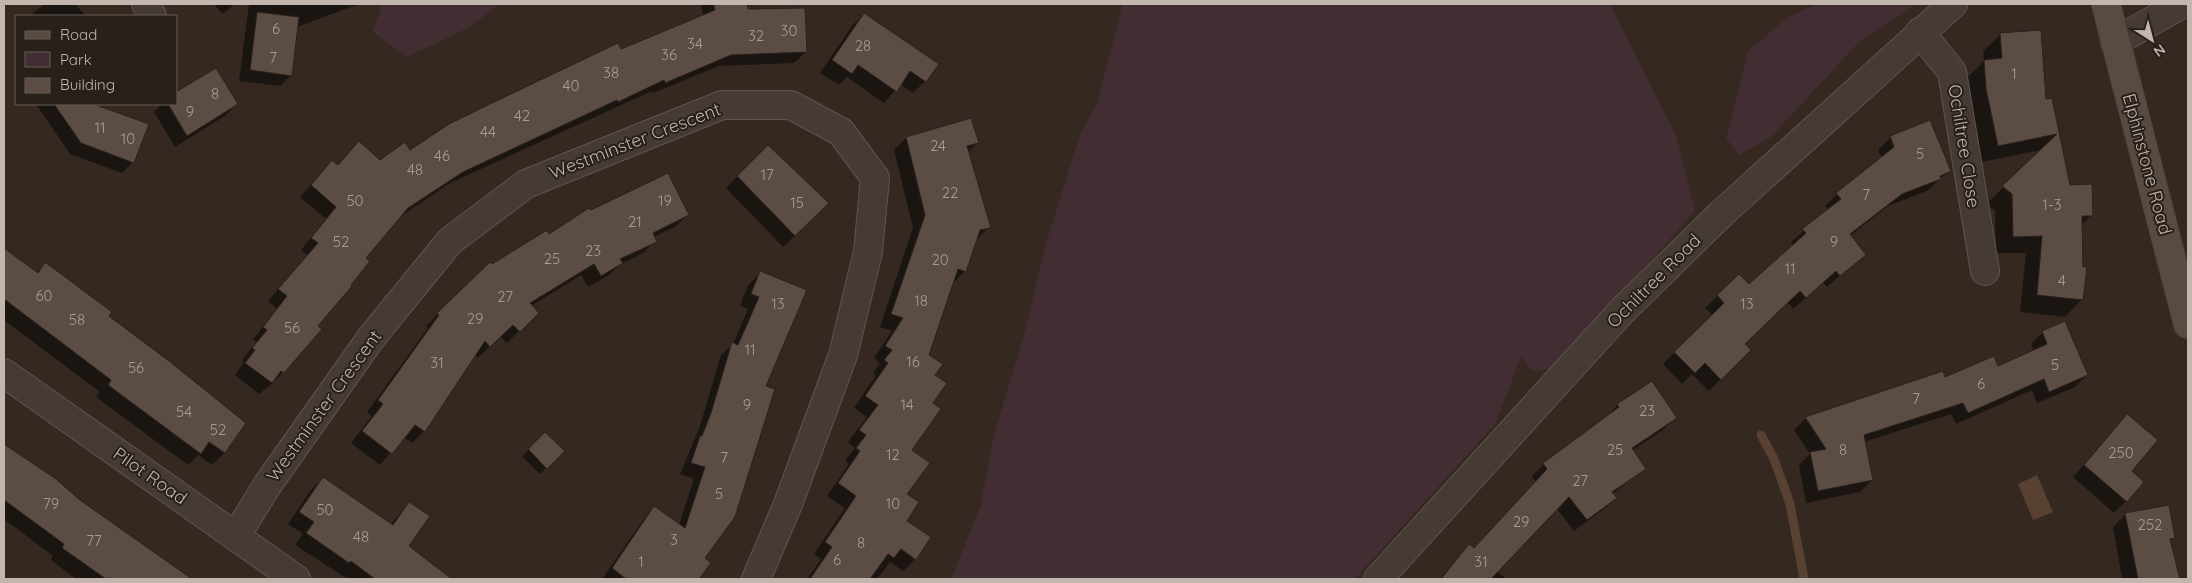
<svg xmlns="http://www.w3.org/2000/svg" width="2192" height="583" font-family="Quicksand,sans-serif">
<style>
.green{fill:#422d33}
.water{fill:#584133}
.shadow{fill:#0007}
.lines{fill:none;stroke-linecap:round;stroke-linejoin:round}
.stream{stroke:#584133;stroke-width:9}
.building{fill:#5c4d44;stroke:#2b211b}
.street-casing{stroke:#60554e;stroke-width:30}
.secondary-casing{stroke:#4f433d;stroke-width:30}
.street{stroke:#453a34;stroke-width:28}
.secondary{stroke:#584b42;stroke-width:28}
.labels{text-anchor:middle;stroke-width:4;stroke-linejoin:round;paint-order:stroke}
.number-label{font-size:15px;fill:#a89c94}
.street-label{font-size:18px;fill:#c2b6ae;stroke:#292019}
</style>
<rect width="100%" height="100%" fill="#342821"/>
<g class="green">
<path d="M382,4H501L464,30L407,57L373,32Z"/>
<path d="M1123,4H1610L1675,133L1695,211L1608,309L1551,369L1532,371L1521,357L1495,424L1355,579H951L980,507L994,435L1026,328L1045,246L1081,132L1096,107Z"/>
<path d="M1817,4H1917L1860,41L1771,137L1739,155L1726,138L1748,51L1788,17Z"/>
</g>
<path class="water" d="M2037,475L2053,512L2033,520L2018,484Z"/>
<g class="shadow">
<path d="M44,4H75L86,16H30Z"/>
<path d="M214,4H235L222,14Z"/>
<path d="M249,4H359L297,27L291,75L280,86L239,81Z"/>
<path d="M701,4H713L715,16H718L716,4H746L747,11L806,52L794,63L719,66L653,93L652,91L450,183L400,217L364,258L283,372L272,384L259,394L235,375L244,362L242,360L256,342L253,339L277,309L268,301L307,255L301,250L326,219L300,197L332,161L338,166L380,161L410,152L620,50L703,16Z"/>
<path d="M864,14L925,81L913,93L900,84L884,103L847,77L839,85L820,73L852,26Z"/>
<path d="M2001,34L2044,101L2051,99L2069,186L2091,215L2081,226L2082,299L2065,317L2020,312L2026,253H1996L1995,211L1986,204L2042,150L1981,162L1970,107L1967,78L1984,61L1983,51Z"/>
<path d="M36,104H89L147,125L133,162L122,173L70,154Z"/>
<path d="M162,104H237L225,116L175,147L154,112Z"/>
<path d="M1891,137L1949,171L1927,191L1888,206L1850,236L1864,254L1827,287L1823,282L1793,309L1787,302L1743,344L1749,350L1709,391L1692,374L1682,384L1663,364L1713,315L1705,308L1739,275L1749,286L1794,245L1791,242L1828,210L1825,206L1837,194L1882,158L1878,150Z"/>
<path d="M906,138L977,143L968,152L989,227L976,240L965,271L953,283L928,356L934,376L931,403L911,450L906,494L905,521L915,559L903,571L890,562L877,579H807L821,559L814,554L845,508L827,496L849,464L845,461L855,448L848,442L867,417L854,408L876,375L873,373L880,363L874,358L892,331L880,327L913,228L894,150Z"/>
<path d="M768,146L828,203L783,247L726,188Z"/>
<path d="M687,215L675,227L653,237L655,241L643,253L619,265L609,275L588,287L581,275L531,306L537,313L507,343L500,336L478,358L475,355L424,431L412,443L404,437L380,465L351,443L372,416L367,412L428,328L426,326L490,264L491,266L549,236Z"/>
<path d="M4,249L36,273L45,264L107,317L244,423L224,453L212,465L198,455L188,465L96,397L100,392L4,320Z"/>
<path d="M760,273L764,387L703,559L709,563L696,579H602L643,520L655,508L679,525L694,479L680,474L700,426L721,355L733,344L748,309L740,306L748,285Z"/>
<path d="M2043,332L2087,375L2075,387L2037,403L2032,390L1956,424L1951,414L1864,442L1872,480L1860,492L1806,503L1799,465L1810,454L1794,430L1806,418L1944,379L1997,367L2034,351L2031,344Z"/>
<path d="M1651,382L1675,418L1663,430L1632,451L1644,468L1613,494L1615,498L1603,510L1574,531L1557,509L1497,572L1506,579H1440L1469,546L1474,549L1536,482L1532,476L1544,464L1606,418L1617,405Z"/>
<path d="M2116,428L2130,471L2126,501L2114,513L2073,477Z"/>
<path d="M545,434L563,451L540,474L522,456Z"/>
<path d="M4,451L55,480L128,536L191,579H76L51,560L53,556L4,519Z"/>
<path d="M323,478L390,525L410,503L408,546L450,579H348L295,545L303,534L288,524L311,490Z"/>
<path d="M2168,506L2174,537L2169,541L2179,579H2122L2113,527L2125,515Z"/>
</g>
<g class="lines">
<path class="stream" d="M1761,435L1774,459L1790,504L1804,579"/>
</g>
<g class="building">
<path d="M714,4H747L748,9L805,8L807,52L731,55L665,83L664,80L618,102L617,100L463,172L408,208L366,258L370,261L351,285L352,286L318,326L322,329L284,373L281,371L272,383L245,363L255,350L252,348L267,330L263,327L287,296L278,289L318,243L311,238L336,207L311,185L332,160L338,165L359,141L380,160L405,142L410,150L449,124L492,103L618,43L621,49L715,10Z"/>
<path d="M257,12L299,17L292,76L250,70Z"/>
<path d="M864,13L939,64L926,82L910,71L897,92L858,65L852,74L832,60Z"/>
<path d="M2041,30L2046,99L2052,98L2070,185L2092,184L2093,216H2082L2083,267H2087L2083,300L2037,295L2042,236L2013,237L2012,194L2002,186L2057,134L1998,146L1986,89L1984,60L2002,58L2000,33Z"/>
<path d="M216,68L238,104L187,136L168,104H176V92Z"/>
<path d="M54,104H93L149,124L134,163L81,143Z"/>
<path d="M971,118L979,143L967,146L991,228L980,230L966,272L958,269L929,355L943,364L935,375L947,383L933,403L941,409L912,450L930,463L907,494L919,502L907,521L931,537L916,560L901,549L894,558L888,554L870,579H810L832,547L825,542L856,496L838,483L860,451L856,448L866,435L859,430L878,405L865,396L888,363L884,360L892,350L885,346L903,318L891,314L925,215L906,137Z"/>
<path d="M1930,120L1951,171L1940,176L1941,179L1902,194L1850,234L1866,255L1840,276L1836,271L1806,298L1800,291L1745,344L1751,350L1721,380L1705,363L1695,373L1674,352L1724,303L1717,295L1739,274L1749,284L1806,233L1802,229L1841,199L1836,193L1894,147L1890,136Z"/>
<path d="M768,145L829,203L795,236L737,176Z"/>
<path d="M668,173L689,215L653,233L657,242L620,259L623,263L601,276L594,264L530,303L539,313L520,332L513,325L490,347L485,341L425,432L415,425L392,454L362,431L383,404L378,400L439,315L437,313L490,262L492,264L547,230L549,234L589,208L591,210Z"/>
<path d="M4,248L38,273L45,262L112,312L109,316L169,361L246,423L225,453L209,442L201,454L108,385L111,380L4,299Z"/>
<path d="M760,271L807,290L766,386L775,389L735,517L705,558L711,563L699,579H626L612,568L654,506L685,528L705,467L691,463L700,436H702L711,413L732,342L738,345L759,297L751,294Z"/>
<path d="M2065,321L2088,375L2049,392L2044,379L1968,413L1963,403L1864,435L1873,480L1818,491L1810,452L1826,449L1805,417L1943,371L1945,377L1994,356L1998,366L2047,344L2042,331Z"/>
<path d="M1652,381L1677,418L1632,448L1646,469L1612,492L1617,498L1587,520L1569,497L1491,579H1441L1469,544L1474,548L1547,469L1543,463L1619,407L1617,404Z"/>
<path d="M2127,414L2158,440L2132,471L2144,482L2127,502L2084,465Z"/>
<path d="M545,432L565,451L547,469L528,449Z"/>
<path d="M4,444L56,479L80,500L192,579H106L62,548L64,544L4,500Z"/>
<path d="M323,477L393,525L409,502L430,516L409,546L452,579H375L351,561L349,563L306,533L314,522L299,512Z"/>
<path d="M2169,505L2175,538L2170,539L2180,579H2138L2125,513Z"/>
</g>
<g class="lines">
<defs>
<g id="street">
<path d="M146,4L152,16"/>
<path d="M1920,32L1952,72L1985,271"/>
<path d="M2115,42L2182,4"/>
<path d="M4,373L296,579"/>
<path d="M236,536L268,484L371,338L450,241L526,184L722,105H791L841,132L875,178L868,252L843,355L788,504L756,579"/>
<path d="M1378,579L1622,311L1721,214L1953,4"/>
</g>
<path id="secondary" d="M2106,4L2188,324"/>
</defs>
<use href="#street" class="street-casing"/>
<use href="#secondary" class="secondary-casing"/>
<use href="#street" class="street"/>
<use href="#secondary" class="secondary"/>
</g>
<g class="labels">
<g class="number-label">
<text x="276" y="34">6</text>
<text x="789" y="36">30</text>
<text x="756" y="41">32</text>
<text x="695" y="49">34</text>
<text x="863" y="51">28</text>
<text x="669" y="60">36</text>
<text x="273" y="63">7</text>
<text x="611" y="78">38</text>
<text x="2014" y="79">1</text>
<text x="571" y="91">40</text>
<text x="215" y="99">8</text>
<text x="190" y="117">9</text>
<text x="522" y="121">42</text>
<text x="100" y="133">11</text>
<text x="488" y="137">44</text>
<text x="128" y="144">10</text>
<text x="938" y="151">24</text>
<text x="1920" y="159">5</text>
<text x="442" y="161">46</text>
<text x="415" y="175">48</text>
<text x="767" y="180">17</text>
<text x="950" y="198">22</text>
<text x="1866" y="200">7</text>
<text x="355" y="206">50</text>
<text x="665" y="206">19</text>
<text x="797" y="208">15</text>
<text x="2052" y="210">1-3</text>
<text x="635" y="227">21</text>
<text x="341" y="247">52</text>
<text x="1834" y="247">9</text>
<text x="593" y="256">23</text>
<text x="552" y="264">25</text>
<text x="940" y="265">20</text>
<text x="1790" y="274">11</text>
<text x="2062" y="286">4</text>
<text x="44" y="301">60</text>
<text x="505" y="302">27</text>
<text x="921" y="306">18</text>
<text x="778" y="309">13</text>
<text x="1747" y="309">13</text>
<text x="475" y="324">29</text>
<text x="77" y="325">58</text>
<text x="292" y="333">56</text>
<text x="750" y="355">11</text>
<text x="913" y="367">16</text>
<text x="437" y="368">31</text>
<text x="2055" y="370">5</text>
<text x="136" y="373">56</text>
<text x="1981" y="389">6</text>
<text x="1916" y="404">7</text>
<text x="747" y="410">9</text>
<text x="907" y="410">14</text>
<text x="1647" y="416">23</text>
<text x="184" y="417">54</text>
<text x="218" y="435">52</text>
<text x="1615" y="455">25</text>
<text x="1843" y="455">8</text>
<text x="2121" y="458">250</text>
<text x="893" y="460">12</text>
<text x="724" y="463">7</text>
<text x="1580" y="486">27</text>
<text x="719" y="499">5</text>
<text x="51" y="509">79</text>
<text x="893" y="509">10</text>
<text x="325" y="515">50</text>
<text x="1521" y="527">29</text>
<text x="2150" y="530">252</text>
<text x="361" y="542">48</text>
<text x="674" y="545">3</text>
<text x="94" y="546">77</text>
<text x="861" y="548">8</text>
<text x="837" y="565">6</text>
<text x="641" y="567">1</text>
<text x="1481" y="567">31</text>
</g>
<g class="street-label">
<text transform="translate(635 141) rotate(-21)" y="6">Westminster Crescent</text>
<text transform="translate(1964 146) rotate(81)" y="6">Ochiltree Close</text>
<text transform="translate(2147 164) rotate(75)" y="6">Elphinstone Road</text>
<text transform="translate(1654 281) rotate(-45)" y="6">Ochiltree Road</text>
<text transform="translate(324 406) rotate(-54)" y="6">Westminster Crescent</text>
<text transform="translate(150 476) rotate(35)" y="6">Pilot Road</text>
</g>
</g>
<rect width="2192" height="583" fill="none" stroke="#c2b6ae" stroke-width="10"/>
<rect x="15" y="15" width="162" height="90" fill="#292019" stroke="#665c55"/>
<rect x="25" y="31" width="25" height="8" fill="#584b42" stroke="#665c55"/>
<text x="60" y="40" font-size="15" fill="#c2b6ae">Road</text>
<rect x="25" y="52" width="25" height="15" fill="#422d33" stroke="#665c55"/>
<text x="60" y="65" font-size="15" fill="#c2b6ae">Park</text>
<rect x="25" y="78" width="25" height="15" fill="#5c4d44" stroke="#665c55"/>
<text x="60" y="90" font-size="15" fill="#c2b6ae">Building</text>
<g transform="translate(2152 40) rotate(144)" stroke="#292019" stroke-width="4" paint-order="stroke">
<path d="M0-4L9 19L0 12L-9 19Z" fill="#c2b6ae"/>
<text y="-8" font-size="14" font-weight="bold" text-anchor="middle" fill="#c2b6ae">N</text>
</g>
</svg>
